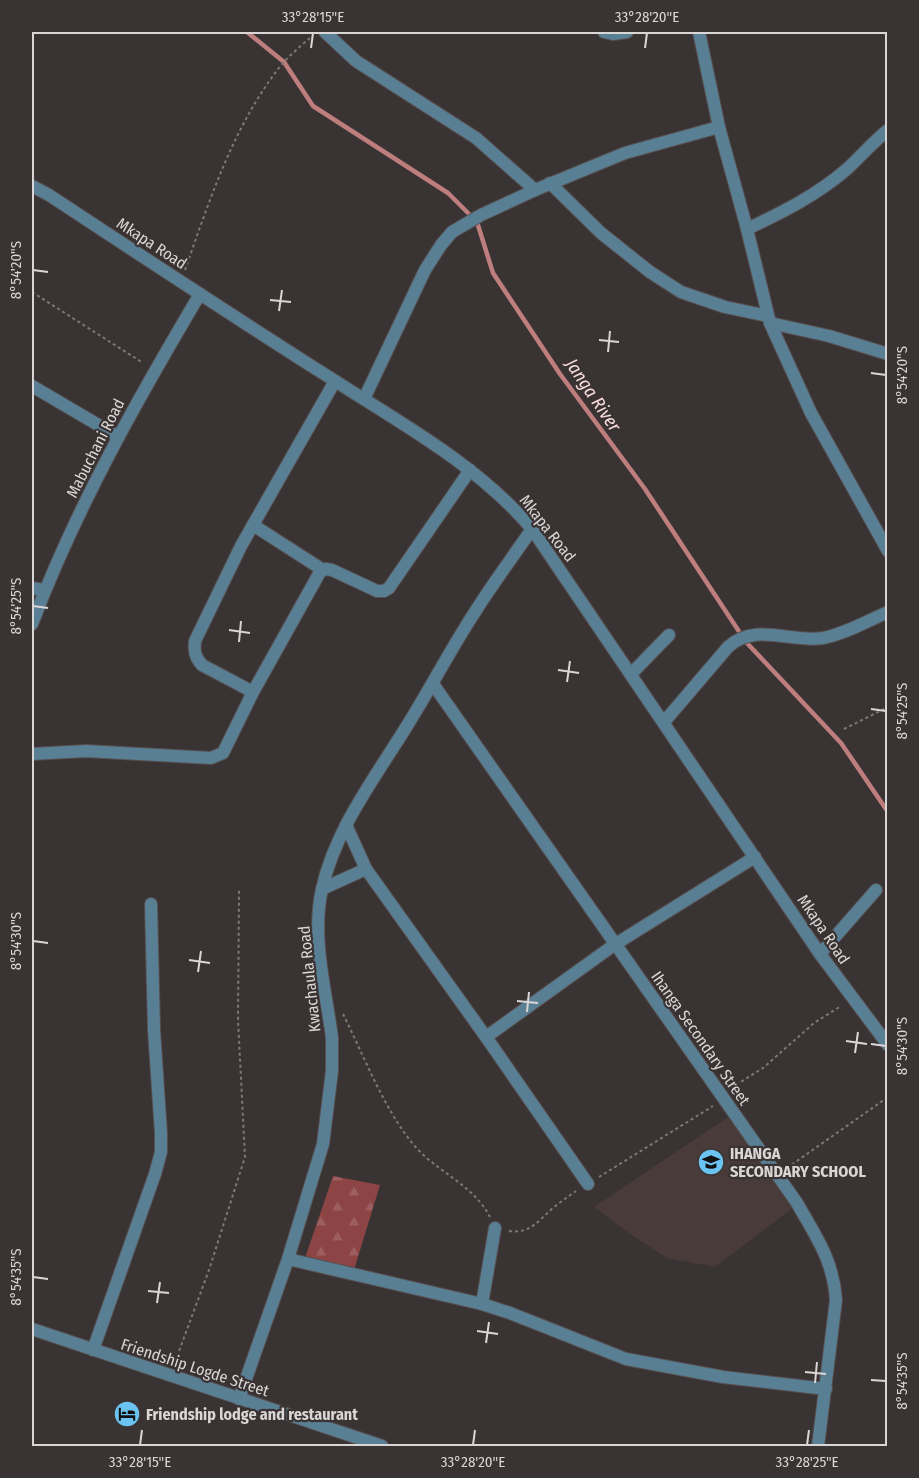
<svg xmlns="http://www.w3.org/2000/svg" width="919" height="1478" font-family="'Fira Sans Condensed',sans-serif">
<style>
.built{fill:#493b3a}
.forest{fill:url(#forest-firs)}
.lines{fill:none;stroke-linecap:round;stroke-linejoin:round}
.stream{stroke:#bf7e7e;stroke-width:4.5}
.minor-casing{stroke:#575050;stroke-width:14}
.path{stroke:#7e7878;stroke-width:2;stroke-dasharray:3 3;stroke-linecap:butt}
.minor{stroke:#597f94;stroke-width:12}
.ticks{fill:none;stroke:#dbd6d6;stroke-width:2}
.labels{text-anchor:middle;stroke-width:4.5;stroke-linejoin:round;paint-order:stroke}
.street-label{font-size:16px;fill:#dbd6d6;stroke:#3a3333}
.poi-label{font-size:16px;font-weight:bold;fill:#dbd6d6;stroke:#3a3333;text-anchor:start}
.water-label{font-size:18px;font-style:italic;fill:#f8dddc;stroke:#3a3333}
.neatline{fill:none;stroke:#dbd6d6;stroke-width:2}
.ticks-label{font-size:15px;text-anchor:middle;fill:#dbd6d6}
</style>
<defs>
<pattern id="forest-firs" width="22" height="20" patternUnits="userSpaceOnUse" patternTransform="scale(1.5)"><rect width="22" height="20" fill="#8d4445"/><path d="M5 1l3.5 6h-7zM16 11l3.5 6h-7z" fill="#9c5e5f"/></pattern>
</defs>
<rect width="100%" height="100%" fill="#3a3333"/>
<path class="built" d="M728,1117L794,1207L715,1267L667,1258L630,1234L594,1207Z"/>
<path class="forest" d="M333,1176L380,1185L353,1273L304,1261Z"/>
<g class="lines">
<path class="stream" d="M247,32L284,62L313,106L448,193L477,222L493,273L560,374L645,489L746,642L841,743L888,812"/>
<defs>
<g id="minor">
<path d="M325,32L356,61L476,138L535,190"/>
<path d="M604,32L613,34L627,32"/>
<path d="M699,32L719,127L747,229L770,323L811,413L888,551"/>
<path d="M550,183L601,233L650,272L681,292L725,307L768,316"/>
<path d="M32,186L49,195C143,257 237,319 332,379C402,424 478,465 532,529L820,954L888,1045"/>
<path d="M747,229C783,212 817,195 847,169C861,156 873,142 888,130"/>
<path d="M770,323L829,336L888,354"/>
<path d="M32,386L117,436"/>
<path d="M364,399L425,270L441,245L452,232L481,215L535,190L625,153L719,127"/>
<path d="M253,525L323,570"/>
<path d="M32,588L44,590"/>
<path d="M32,624C76,508 137,400 200,294"/>
<path d="M631,674L669,635"/>
<path d="M433,684L797,1203C816,1237 833,1259 836,1300L818,1446"/>
<path d="M253,692L320,572L326,569L332,570L377,591H384L389,588L470,470"/>
<path d="M664,722L728,647C755,622 791,643 823,638C845,634 867,621 888,612"/>
<path d="M32,754L86,751L211,758L223,753L253,692L202,665C195,657 194,652 195,641L241,546L335,381"/>
<path d="M346,825L366,869L486,1037L588,1184"/>
<path d="M322,889L366,869"/>
<path d="M820,954L876,890"/>
<path d="M486,1037L614,945L755,857"/>
<path d="M288,1259L482,1304L510,1313L626,1359L723,1377L826,1389"/>
<path d="M482,1304L495,1228"/>
<path d="M32,1329L382,1446"/>
<path d="M93,1350L155,1174L161,1152V1133L154,1030L151,904"/>
<path d="M239,1399L288,1259L323,1144L332,1071V1038C326,990 311,938 322,889C335,830 374,779 405,729C429,691 449,652 473,615C491,586 512,558 532,529"/>
</g>
</defs>
<use href="#minor" class="minor-casing"/>
<g class="path">
<path d="M185,270C210,199 234,124 282,64C291,54 302,45 312,36"/>
<path d="M32,292L143,363"/>
<path d="M844,729L888,707"/>
<path d="M343,1014C364,1056 384,1109 413,1144C436,1172 473,1184 490,1217"/>
<path d="M731,1088L763,1068L814,1023L841,1006"/>
<path d="M787,1168L888,1097"/>
<path d="M599,1177L713,1106"/>
<path d="M509,1231C530,1234 538,1221 553,1208C560,1202 568,1197 576,1191"/>
<path d="M175,1362L209,1270L245,1157L238,1020L239,890"/>
</g>
<use href="#minor" class="minor"/>
</g>
<path class="ticks" d="M311,48L313,33M645,48L647,33M33,270L48,272M270,300L291,302M279,311L282,290M599,340L619,342M608,352L610,331M871,373L886,375M33,606L48,608M229,630L250,633M239,642L241,621M558,670L579,673M567,682L570,661M871,709L886,711M33,941L48,943M189,960L210,963M198,972L201,951M517,1001L538,1003M527,1012L529,992M846,1041L867,1044M871,1044L886,1046M855,1053L858,1032M33,1277L48,1279M148,1291L169,1293M157,1303L160,1282M477,1331L498,1334M486,1343L489,1322M805,1372L826,1374M871,1380L886,1381M815,1383L817,1362M140,1445L142,1430M473,1445L475,1430M807,1445L809,1430"/>
<defs>
<symbol id="school-disc" viewBox="-11 -11 22 22"><circle r="9.5" fill="#6bc3f2" stroke="#3a3333"/><path d="M0-5L7-2L0 1L-7-2ZM-4 1L0 2.5L4 1V4Q0 6-4 4Z" fill="#111"/></symbol>
<symbol id="hotel-disc" viewBox="-11 -11 22 22"><circle r="9.5" fill="#6bc3f2" stroke="#3a3333"/><path d="M-6-4.5h1.5V1H6V5H4.5V3h-9V5H-6ZM-4 0a1.8 1.8 0 1 1 3.6 0ZM.5 0V-2.5h3Q6-2.5 6 0Z" fill="#111"/></symbol>
</defs>
<g fill-rule="evenodd">
<use href="#school-disc" x="696" y="1147" width="30" height="30"/>
<use href="#hotel-disc" x="112" y="1399" width="30" height="30"/>
</g>
<g class="labels">
<g class="street-label">
<text transform="translate(152 243) rotate(33)" y="6">Mkapa Road</text>
<text transform="translate(95 448) rotate(-63)" y="6">Mabuchani Road</text>
<text transform="translate(548 528) rotate(52)" y="6">Mkapa Road</text>
<text transform="translate(824 929) rotate(56)" y="6">Mkapa Road</text>
<text transform="translate(309 979) rotate(-96)" y="6">Kwachaula Road</text>
<text transform="translate(701 1038) rotate(55)" y="6">Ihanga Secondary Street</text>
<text transform="translate(195 1367) rotate(18)" y="6">Friendship Logde Street</text>
</g>
<g class="poi-label">
<text x="730" y="1159">IHANGA<tspan x="730" dy="18">SECONDARY SCHOOL</tspan></text>
<text x="146" y="1420">Friendship lodge and restaurant</text>
</g>
<g class="water-label">
<text transform="translate(593 395) rotate(56)" y="6">Janga River</text>
</g>
</g>
<rect width="919" height="1478" fill="none" stroke="#3a3333" stroke-width="66"/>
<rect x="33" y="33" width="853" height="1412" class="neatline"/>
<g class="ticks-label">
<text x="313" y="22">33°28'15"E</text>
<text x="647" y="22">33°28'20"E</text>
<text transform="translate(16 270) rotate(-90)" y="5">8°54'20"S</text>
<text transform="translate(902 375) rotate(-90)" y="5">8°54'20"S</text>
<text transform="translate(16 606) rotate(-90)" y="5">8°54'25"S</text>
<text transform="translate(902 711) rotate(-90)" y="5">8°54'25"S</text>
<text transform="translate(16 941) rotate(-90)" y="5">8°54'30"S</text>
<text transform="translate(902 1046) rotate(-90)" y="5">8°54'30"S</text>
<text transform="translate(16 1277) rotate(-90)" y="5">8°54'35"S</text>
<text transform="translate(902 1381) rotate(-90)" y="5">8°54'35"S</text>
<text x="140" y="1467">33°28'15"E</text>
<text x="473" y="1467">33°28'20"E</text>
<text x="807" y="1467">33°28'25"E</text>
</g>
</svg>
